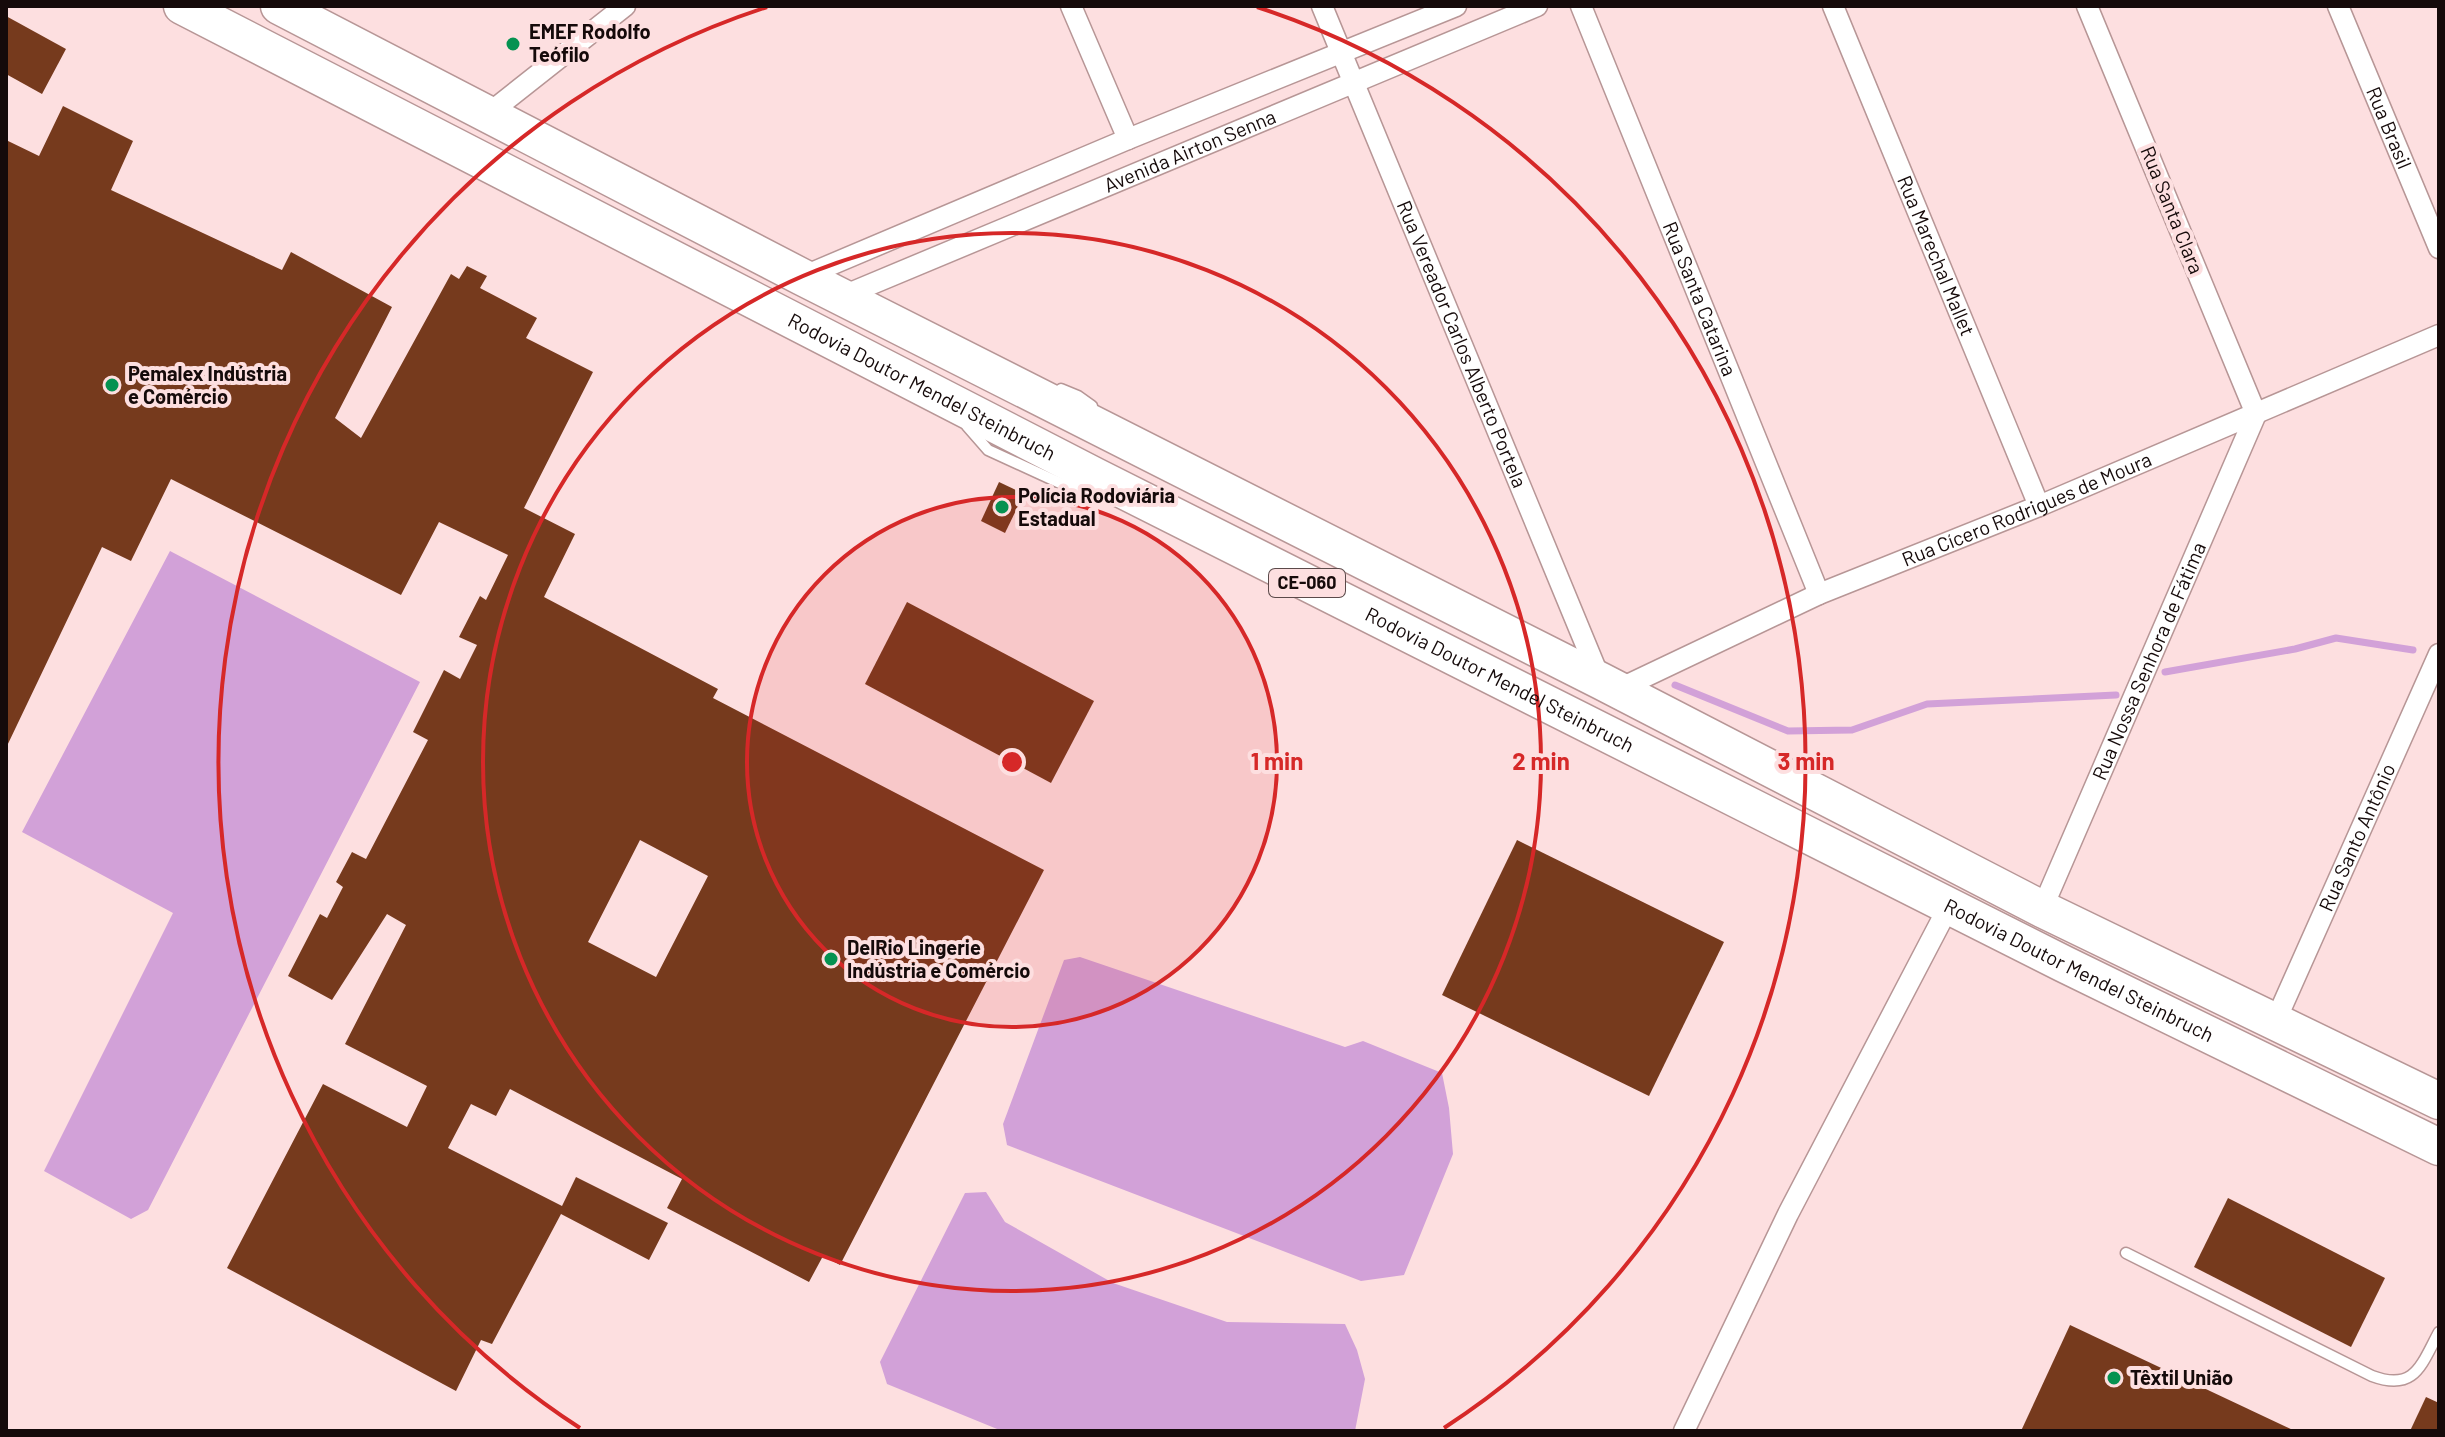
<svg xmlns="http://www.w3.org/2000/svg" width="2445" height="1437" font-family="Barlow,sans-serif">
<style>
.water{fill:#d2a1d8}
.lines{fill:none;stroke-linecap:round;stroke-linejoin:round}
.stream{stroke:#d2a1d8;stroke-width:7}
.building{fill:#763a1d;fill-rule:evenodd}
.lane-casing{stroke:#b79696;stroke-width:13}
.street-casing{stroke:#b79696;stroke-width:23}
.highway-casing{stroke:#b79696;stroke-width:39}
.lane{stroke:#fff;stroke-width:10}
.street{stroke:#fff;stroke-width:20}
.highway{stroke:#fff;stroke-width:36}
.ring{fill:none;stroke:#d62828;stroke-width:4}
.poi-dot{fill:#059251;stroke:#fddfe0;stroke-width:3}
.labels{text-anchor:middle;stroke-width:8;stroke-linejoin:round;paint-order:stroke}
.shield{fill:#fddfe0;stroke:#5b4a4a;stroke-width:2}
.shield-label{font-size:18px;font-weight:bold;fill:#150a0a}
.poi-label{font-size:20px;font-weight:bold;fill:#150a0a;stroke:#fddfe0;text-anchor:start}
.street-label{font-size:20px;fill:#150a0a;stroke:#fddfe0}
.centre{fill:#d62828;stroke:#fddfe0;stroke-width:4}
.ring-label{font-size:24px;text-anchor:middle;font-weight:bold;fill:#d62828;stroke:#fddfe0;stroke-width:8;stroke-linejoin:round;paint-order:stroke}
</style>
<rect width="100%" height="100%" fill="#fddfe0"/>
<g class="water">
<path d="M170,551L420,682L148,1210L131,1219L44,1171L173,913L22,832Z"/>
<path d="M1080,957L1345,1047L1363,1041L1442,1073L1449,1108L1453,1154L1404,1275L1361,1281L1007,1145L1003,1124L1064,960Z"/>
<path d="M986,1192L1005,1222L1113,1283L1227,1322L1345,1324L1357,1350L1365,1379L1355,1431H1002L887,1384L880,1362L965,1193Z"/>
</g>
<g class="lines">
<g class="stream">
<path d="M2165,672L2295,649L2336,638L2413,650"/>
<path d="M1675,685L1788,731L1852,730L1927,704L2116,695"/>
</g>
</g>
<g class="building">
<path d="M6,16L66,49L42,94L6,74Z"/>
<path d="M63,106L133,141L111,190L282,270L291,252L392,307L335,418L361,438L451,274L459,279L467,266L487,276L480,288L537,318L526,338L593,372L524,508L575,534L544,597L718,689L713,698L1044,870L840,1265L823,1256L809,1282L667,1208L682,1179L510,1089L496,1116L471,1104L448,1148L562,1206L576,1177L668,1223L649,1260L561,1214L492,1344L481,1340L456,1391L227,1268L323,1084L407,1127L427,1086L345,1044L406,925L387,914L332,1000L288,976L320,914L327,918L343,887L336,882L352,852L366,859L428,740L413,732L444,670L460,679L477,645L459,637L480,596L486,600L508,555L439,522L401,595L171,479L131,561L102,547L6,748V140L39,156ZM640,840L708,876L656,977L588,942Z"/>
<path d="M999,482L1024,494L1005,533L981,521Z"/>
<path d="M907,602L1094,701L1051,783L865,684Z"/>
<path d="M1517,840L1724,942L1649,1096L1442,995Z"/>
<path d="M2228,1198L2385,1278L2351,1347L2194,1267Z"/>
<path d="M2070,1325L2295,1431H2021Z"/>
<path d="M2426,1397L2439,1403V1431H2410Z"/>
</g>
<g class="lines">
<defs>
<g id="lane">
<path d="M1061,389L1078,396L1092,406"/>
<path d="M967,426L988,450L1060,483L1088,488"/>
<path d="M2126,1253L2372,1376C2415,1392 2421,1365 2439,1332"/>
</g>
<g id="street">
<path d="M1071,6L1128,139"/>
<path id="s1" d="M1322,6L1600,679"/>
<path id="s2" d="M1581,6L1819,594"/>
<path id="s3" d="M1833,6L2039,506"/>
<path id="s4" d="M2338,6L2439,248"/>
<path d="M488,114L625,6"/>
<path d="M802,277L1128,139L1456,6"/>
<path id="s5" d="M843,296L1537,6"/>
<path id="s6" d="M1617,690L1819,594L2039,506L2439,335"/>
<path id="s7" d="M2042,909L2256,414L2087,6"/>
<path id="s8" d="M2275,1022L2439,654"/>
<path d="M1684,1431L1788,1214L1949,906"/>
</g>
<g id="highway">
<path id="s9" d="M182,6L1095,476L2064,964L2439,1147"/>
<path d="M279,6L802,277L1601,681L2042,909L2439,1101"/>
</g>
</defs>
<use href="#lane" class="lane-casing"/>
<use href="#street" class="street-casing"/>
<use href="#highway" class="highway-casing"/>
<use href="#lane" class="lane"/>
<use href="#street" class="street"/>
<use href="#highway" class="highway"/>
</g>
<circle cx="1012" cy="762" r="265" fill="#d62828" fill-opacity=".12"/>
<g class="ring">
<circle cx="1012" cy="762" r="265"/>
<circle cx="1012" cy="762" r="529"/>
<path d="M580 1428A794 794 0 0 1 767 7M1257 7A794 794 0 0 1 1444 1428"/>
</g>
<g class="poi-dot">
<circle cx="513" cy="44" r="8"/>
<circle cx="112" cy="385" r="8"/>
<circle cx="1002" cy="507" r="8"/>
<circle cx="831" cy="959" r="8"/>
<circle cx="2114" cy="1378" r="8"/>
</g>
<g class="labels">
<rect class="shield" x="1269" y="569" width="76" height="28" rx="6"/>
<g class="shield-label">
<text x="1307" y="589">CE-060</text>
</g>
<g class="poi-label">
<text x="529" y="39">EMEF Rodolfo<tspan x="529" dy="23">Teófilo</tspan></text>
<text x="128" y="381">Pemalex Indústria<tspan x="128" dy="23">e Comércio</tspan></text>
<text x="1018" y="503">Polícia Rodoviária<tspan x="1018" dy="23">Estadual</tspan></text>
<text x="847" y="955">DelRio Lingerie<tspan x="847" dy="23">Indústria e Comércio</tspan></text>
<text x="2130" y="1385">Têxtil União</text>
</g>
<g class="street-label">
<text dy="7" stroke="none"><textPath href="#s4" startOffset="132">Rua Brasil</textPath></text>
<text dy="7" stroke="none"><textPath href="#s5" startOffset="376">Avenida Airton Senna</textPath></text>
<text transform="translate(2172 210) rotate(68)" y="7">Rua Santa Clara</text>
<text dy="7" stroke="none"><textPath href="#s3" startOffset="270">Rua Marechal Mallet</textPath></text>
<text dy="7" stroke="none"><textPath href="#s2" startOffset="316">Rua Santa Catarina</textPath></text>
<text dy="7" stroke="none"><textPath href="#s1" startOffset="366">Rua Vereador Carlos Alberto Portela</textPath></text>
<text dy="7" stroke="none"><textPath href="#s9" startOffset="832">Rodovia Doutor Mendel Steinbruch</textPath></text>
<text dy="7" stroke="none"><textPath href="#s6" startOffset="448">Rua Cícero Rodrigues de Moura</textPath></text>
<text dy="7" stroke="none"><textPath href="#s7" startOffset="270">Rua Nossa Senhora de Fátima</textPath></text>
<text dy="7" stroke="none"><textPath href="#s9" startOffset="1480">Rodovia Doutor Mendel Steinbruch</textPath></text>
<text dy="7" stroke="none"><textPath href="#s8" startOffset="202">Rua Santo Antônio</textPath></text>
<text dy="7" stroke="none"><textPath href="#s9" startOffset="2128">Rodovia Doutor Mendel Steinbruch</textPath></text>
</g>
</g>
<circle cx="1012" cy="762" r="12" class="centre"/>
<g class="ring-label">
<text x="1277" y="770">1 min</text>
<text x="1541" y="770">2 min</text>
<text x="1806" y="770">3 min</text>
</g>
<rect width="2445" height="1437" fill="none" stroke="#150a0a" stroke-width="16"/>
</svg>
